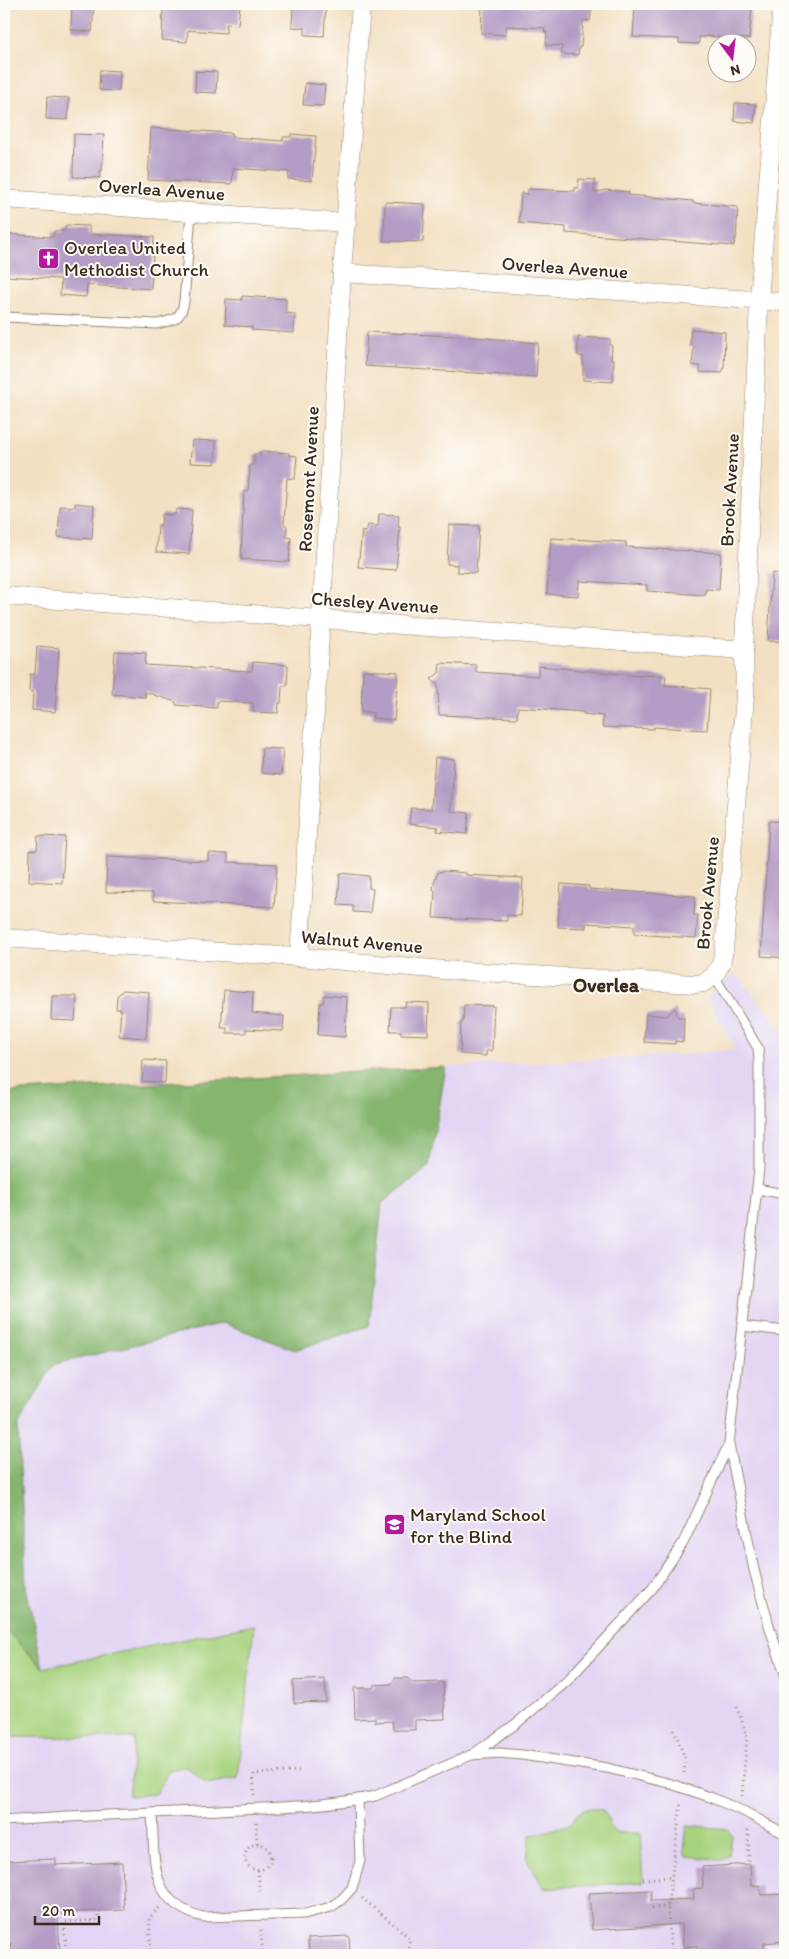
<svg xmlns="http://www.w3.org/2000/svg" width="789" height="1959" font-family="Itim,sans-serif">
<style>
.built{fill:#e2d4f3}
.green{fill:#a7d37f;stroke:#717e4e}
.forest{fill:#85b56e;stroke:#607046}
.building{fill:#b39cc5}
.lines{fill:none;stroke-linecap:round;stroke-linejoin:round}
.service-casing{stroke:#978570;stroke-width:11}
.minor-casing{stroke:#978570;stroke-width:19}
.path{stroke:#978570;stroke-width:3;stroke-dasharray:1 4;stroke-linecap:butt}
.service{stroke:#fff;stroke-width:9}
.minor{stroke:#fff;stroke-width:18}
.labels{text-anchor:middle;stroke-width:4;stroke-linejoin:round;paint-order:stroke}
.street-label{font-size:19px;fill:#3b2a1e;stroke:#fdfcf7}
.poi-label{font-size:19px;fill:#3b2a1e;stroke:#fdfcf7;text-anchor:start}
.neighbourhood-label{font-size:20px;font-weight:bold;fill:#3b2a1e;stroke:#fdfcf7}
</style>
<rect width="100%" height="100%" fill="#fdfcf7"/>
<filter id="ink" filterUnits="userSpaceOnUse"><feTurbulence type="fractalNoise" baseFrequency=".02" numOctaves="2"/><feDisplacementMap in="SourceGraphic" scale="10" xChannelSelector="R" yChannelSelector="G"/><feConvolveMatrix kernelMatrix="1 2 1 2 8 2 1 2 1" color-interpolation-filters="sRGB"/></filter>
<filter id="wash" filterUnits="userSpaceOnUse"><feTurbulence type="fractalNoise" baseFrequency=".0096" numOctaves="4" result="noise"/><feDisplacementMap in="SourceGraphic" scale="20" xChannelSelector="R" yChannelSelector="G"/><feGaussianBlur stdDeviation="1.12" result="paint"/><feColorMatrix in="noise" values="0 0 0 0 0 0 0 0 0 0 0 0 0 0 0 0 0 1.4 0 .05"/><feComposite in="paint" operator="in"/></filter>
<g filter="url(#wash)">
<rect width="100%" height="100%" fill="#f3e0c2"/>
<path class="built" d="M736,973L785,1033V1955H4V1095L446,1067L676,1055L735,1049L707,997Z"/>
<g class="green">
<path d="M254,1625L238,1778L207,1784L186,1766L169,1770L156,1794L128,1796L135,1738L4,1737V1628L43,1668Z"/>
<path d="M589,1808L602,1810L610,1820L608,1825L616,1833H640L643,1882L544,1888L527,1860L530,1835L537,1834L571,1824L577,1814Z"/>
<path d="M687,1825L727,1829L732,1836L729,1855L723,1860L686,1856L684,1851Z"/>
</g>
<path class="forest" d="M446,1067L429,1167L382,1203L369,1326L295,1350L223,1323L53,1365L18,1426L26,1587L43,1668L4,1628V1092Z"/>
<g id="blocks">
<g class="building">
<path d="M72,4H94L92,32L71,30Z"/>
<path d="M163,4H240L238,25L226,24V33L188,30L187,42L162,40Z"/>
<path d="M293,4H326L324,36L305,35V28L292,27Z"/>
<path d="M482,4H508V6L536,7L537,4H592L590,21L583,20L581,47H579L578,55L561,54L562,46L546,45L547,32H544L545,28L507,26L505,35L481,33Z"/>
<path d="M635,4H752L749,39L706,36V37H699V44L679,43V39L633,37Z"/>
<path d="M100,70L120,71L119,91L99,90Z"/>
<path d="M196,71L217,72L216,93L195,92Z"/>
<path d="M305,83L325,85L323,106L303,105Z"/>
<path d="M47,97L69,98L68,120L46,119Z"/>
<path d="M735,103L756,104L754,123L734,121Z"/>
<path d="M151,128L232,133V137L283,141V137H291V134L316,136L312,181L288,179L289,172L233,168L232,184L148,180Z"/>
<path d="M74,134L104,135L102,171H100V178L73,177Z"/>
<path d="M579,179L595,180L594,193L606,190L629,192V195L693,201V203L738,207L736,240L735,239L734,246L566,233V227L519,223L521,193L528,194V189L575,191V188H578Z"/>
<path d="M385,202L425,204L423,242L384,241Z"/>
<path d="M66,225L89,226V234L154,237L151,289L87,285L86,297L60,295L61,279L4,276V234L53,237L54,231H64Z"/>
<path d="M242,296L286,299V313L295,314L294,333L252,330V327L225,325L226,299L242,300Z"/>
<path d="M691,329L725,332L724,367L722,373L700,372V366L692,365L694,346H690Z"/>
<path d="M367,332L477,337L538,343L536,377L365,366Z"/>
<path d="M578,337L610,339V345L612,346L611,359H614L613,382L583,380V356H578Z"/>
<path d="M192,440L216,441L215,464L190,463Z"/>
<path d="M261,451L289,453V455L297,456L295,479L287,478L284,523L287,527L286,537L291,538L289,562L241,559L244,491L248,492L250,465H254V454H261Z"/>
<path d="M75,503L94,505L92,539L58,537L60,506L75,507Z"/>
<path d="M176,509L192,510L189,554L156,552L158,525H161L162,514L175,515Z"/>
<path d="M379,514L399,515L398,527H400L396,570L358,567L362,531L366,532L368,525L378,526Z"/>
<path d="M449,525L479,526L476,573L457,572V565L447,564Z"/>
<path d="M551,538L626,542V547L721,553L719,590L706,589L705,595L647,591V585L579,581L578,596L547,594Z"/>
<path d="M772,573L785,574V642L768,641Z"/>
<path d="M37,646L59,648L55,712L32,710L33,692L29,691L30,674H35Z"/>
<path d="M115,651L146,653L145,665L250,671L252,670L253,662L288,665L287,686H282L281,703H279L278,713L253,712V703L217,701V708L176,705V702L145,692V697L112,694Z"/>
<path d="M440,663L476,665V672L538,676V666L641,676V675L666,676L665,685L710,689L707,730L654,727V729L602,727L603,716L583,714V712L518,707L517,718L439,715L438,685L431,679L439,673Z"/>
<path d="M363,670L398,672L394,720L372,718L373,713L361,711Z"/>
<path d="M262,748L283,749L281,775L261,773Z"/>
<path d="M435,757L454,759L451,811L469,813L467,834L437,831L438,827L409,824L411,808L431,809Z"/>
<path d="M769,821L785,822V958L761,956Z"/>
<path d="M38,836L65,837L62,883L29,881L30,850H37Z"/>
<path d="M208,853L228,854V862L277,864L274,907L153,901V893L106,892L107,857L208,861Z"/>
<path d="M444,871L466,873V875L523,878L521,916L507,915V921L433,918L435,892L433,890L434,883L438,872Z"/>
<path d="M340,873L369,876V888L373,889L370,913L353,912V906L338,905Z"/>
<path d="M561,884L589,886V889L695,896L694,915H698L696,938L634,934V926L586,923V928L558,927Z"/>
<path d="M123,990L149,992L146,1038L119,1036L121,1009H116L117,996Z"/>
<path d="M224,990L253,992L252,1013L284,1016L283,1031L246,1029V1033H227V1028H221Z"/>
<path d="M324,995L347,997L345,1037L318,1035L320,1003H323Z"/>
<path d="M52,996H77L75,1021L51,1020Z"/>
<path d="M406,1002L429,1003L428,1035L401,1034V1031H390L391,1007H405Z"/>
<path d="M464,1005L494,1006L492,1051H486V1056L460,1054L461,1022H463Z"/>
<path d="M675,1008L678,1017H684L683,1042L675,1041V1044L644,1042L646,1014L667,1016Z"/>
<path d="M143,1060L166,1061L165,1083L142,1081Z"/>
<path d="M395,1678H407L413,1683L443,1682L445,1719L415,1720V1730H393L392,1721L375,1722V1718L355,1719L354,1688H374V1685L391,1684Z"/>
<path d="M325,1679L326,1702L294,1703L293,1681Z"/>
<path d="M56,1859V1865L122,1862L124,1910L58,1913L60,1955H11V1943L4,1944V1905H9L7,1861Z"/>
<path d="M750,1864L751,1886L760,1885L761,1895L785,1894V1941L764,1943V1952L754,1953V1955H697V1946L683,1947L682,1924L592,1930L589,1893L651,1890V1901L694,1899L693,1889L703,1888L702,1867Z"/>
<path d="M349,1936L350,1955H309L308,1938Z"/>
</g>
</g>
</g>
<g filter="url(#ink)">
<use href="#blocks" fill-opacity="0" stroke="#978570" stroke-width="1"/>
<g class="lines">
<defs>
<g id="service">
<path d="M4,317L157,324C173,320 181,320 184,302L191,213"/>
<path d="M714,976L758,1048L759,1059V1169L729,1444L754,1570L770,1629L785,1674"/>
<path d="M757,1189L785,1194"/>
<path d="M742,1326L785,1331"/>
<path d="M472,1755L517,1723L567,1681L652,1589L683,1543L729,1444"/>
<path d="M152,1813C155,1860 148,1903 203,1917L304,1914L331,1907L342,1899L352,1888L360,1861L358,1799"/>
<path d="M4,1821C76,1816 148,1813 220,1810C271,1807 324,1807 375,1796L471,1755L499,1753L522,1755L607,1768L668,1783L710,1797L745,1812L785,1834"/>
</g>
<g id="minor">
<path d="M4,199L347,223"/>
<path d="M342,273L785,302"/>
<path d="M4,596L744,650"/>
<path d="M4,938L299,957L444,970L695,984L703,983L714,976L721,964L724,950L745,696L744,650L759,300L782,4"/>
<path d="M299,957L321,620L342,273L361,4"/>
</g>
</defs>
<use href="#service" class="service-casing"/>
<use href="#minor" class="minor-casing"/>
<g class="path">
<path d="M737,1707L747,1737L742,1796"/>
<path d="M674,1729L685,1759L684,1774"/>
<path d="M254,1795V1774L299,1771"/>
<path d="M256,1822L257,1844"/>
<path d="M748,1830L749,1861"/>
<circle cx="258" cy="1857" r="13"/>
<path d="M258,1870L260,1893"/>
<path d="M643,1879L671,1877"/>
<path d="M362,1898L409,1937L410,1955"/>
<path d="M652,1908L668,1907"/>
<path d="M261,1930L263,1955"/>
<path d="M66,1955L64,1922L98,1920V1912"/>
<path d="M151,1955L149,1918L160,1907"/>
<path d="M671,1955L668,1907L681,1802"/>
</g>
<use href="#service" class="service"/>
<use href="#minor" class="minor"/>
</g>
</g>
<defs>
<symbol id="church-square" viewBox="-11 -11 22 22"><rect x="-9" y="-9" width="18" height="18" rx="4" fill="#b5179e" stroke="#fdfcf7"/><path d="M-1.2-6h2.4v3.5h3.3v2.4h-3.3V6h-2.4V-.1h-3.3v-2.4h3.3Z" fill="#fff"/></symbol>
<symbol id="school-square" viewBox="-11 -11 22 22"><rect x="-9" y="-9" width="18" height="18" rx="4" fill="#b5179e" stroke="#fdfcf7"/><path d="M0-5L7-2L0 1L-7-2ZM-4 1L0 2.5L4 1V4Q0 6-4 4Z" fill="#fff"/></symbol>
</defs>
<g fill-rule="evenodd">
<use href="#church-square" x="36" y="246" width="25" height="25"/>
<use href="#school-square" x="382" y="1512" width="25" height="25"/>
</g>
<g class="labels">
<g class="street-label">
<text transform="translate(162 189) rotate(4)" y="7">Overlea Avenue</text>
<text transform="translate(565 267) rotate(4)" y="7">Overlea Avenue</text>
<text transform="translate(308 479) rotate(-87)" y="7">Rosemont Avenue</text>
<text transform="translate(729 490) rotate(-87)" y="7">Brook Avenue</text>
<text transform="translate(375 602) rotate(4)" y="7">Chesley Avenue</text>
<text transform="translate(707 893) rotate(-85)" y="7">Brook Avenue</text>
<text transform="translate(362 941) rotate(5)" y="7">Walnut Avenue</text>
</g>
<g class="poi-label">
<text x="64" y="254">Overlea United<tspan x="64" dy="22">Methodist Church</tspan></text>
<text x="410" y="1521">Maryland School<tspan x="410" dy="22">for the Blind</tspan></text>
</g>
<g class="neighbourhood-label">
<text x="606" y="992">Overlea</text>
</g>
</g>
<rect width="789" height="1959" fill="none" stroke="#fdfcf7" stroke-width="20"/>
<g transform="translate(732 58) rotate(165)"><circle r="24" fill="#fdfcf7" stroke="#afa8a0"/>
<path d="M0-4L9 19L0 12L-9 19Z" fill="#b5179e"/>
<text y="-8" font-size="14" font-weight="bold" text-anchor="middle" fill="#3b2a1e">N</text>
</g>
<path d="M35 1916v8h64v-8" fill="none" stroke="#3b2a1e" stroke-width="2.5"/>
<text x="42" y="1916" font-size="15" fill="#3b2a1e" stroke="#fdfcf7" stroke-width="4" paint-order="stroke">20 m</text>
</svg>
